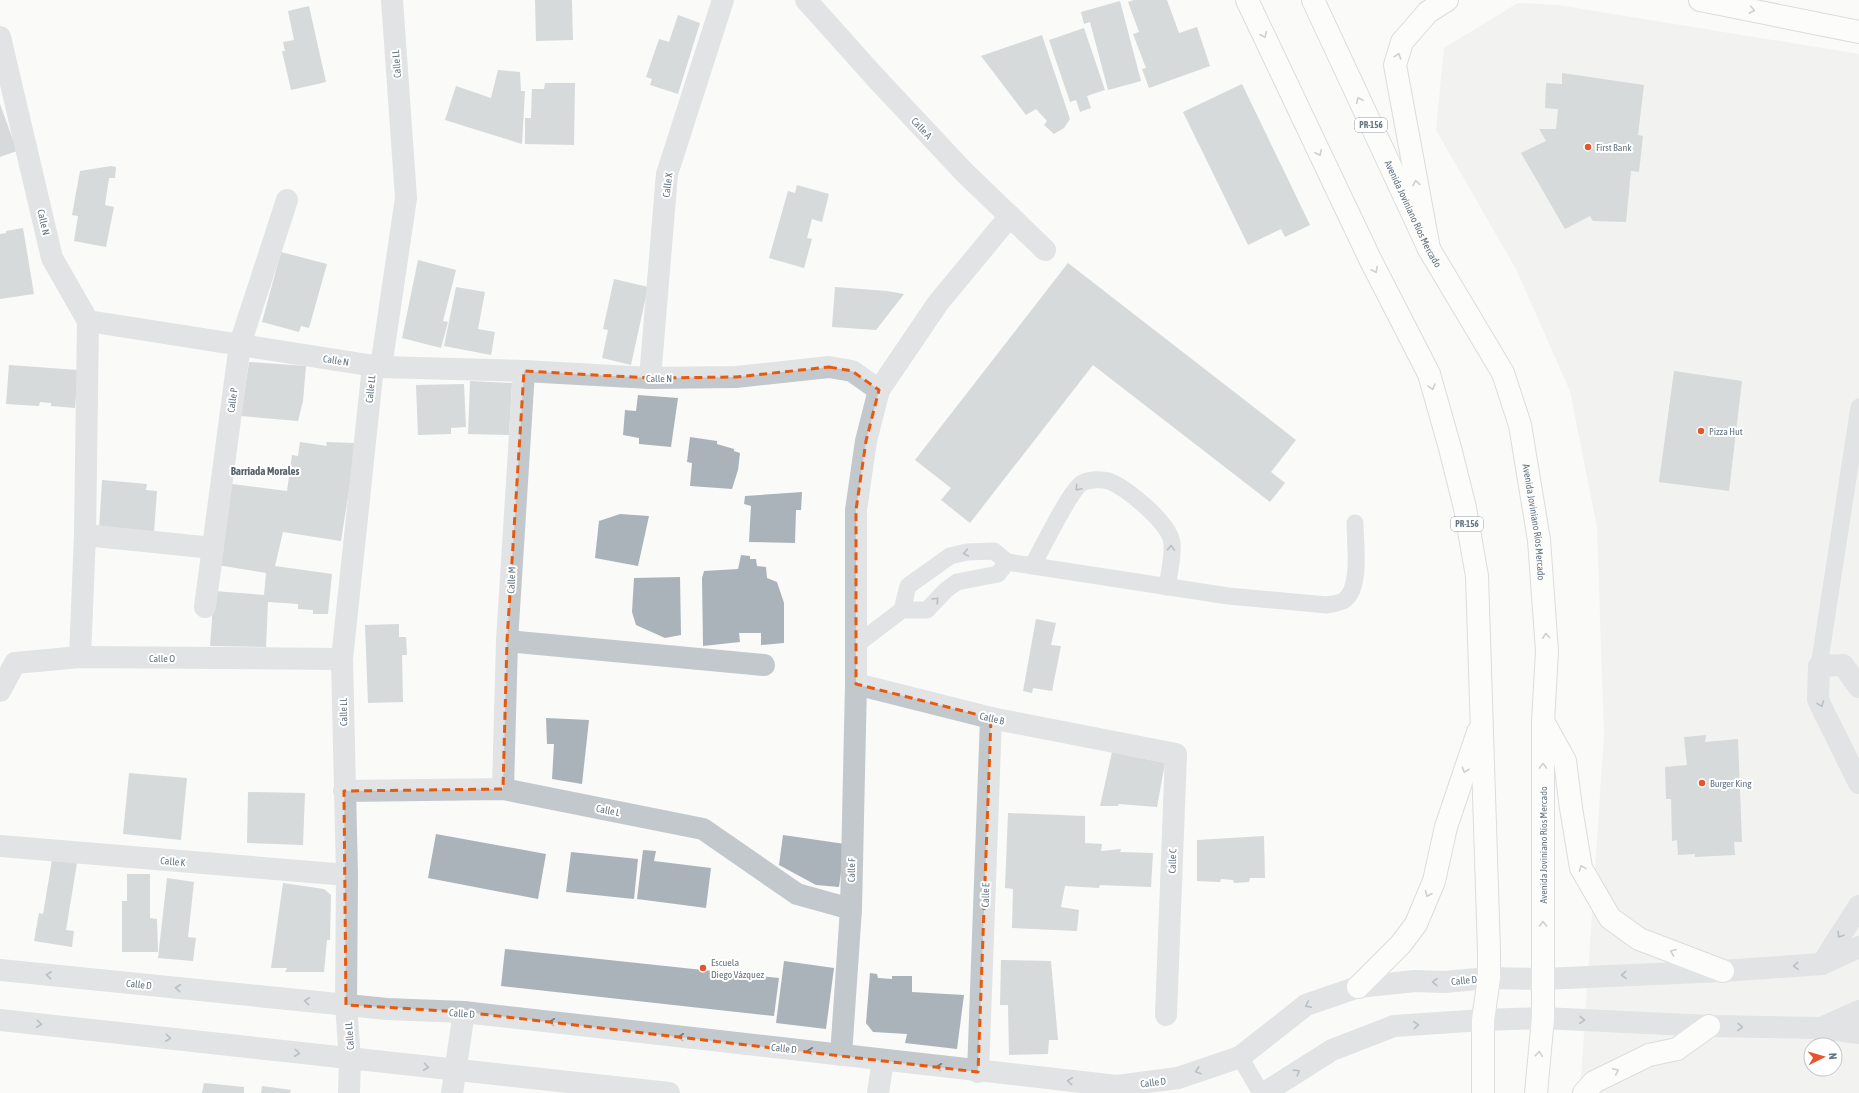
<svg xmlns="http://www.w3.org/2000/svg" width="1859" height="1093" font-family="'Asap Condensed',sans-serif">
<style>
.built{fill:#e8e9e9;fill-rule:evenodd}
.building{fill:#aab3b9}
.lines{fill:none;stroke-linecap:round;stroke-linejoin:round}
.primary-casing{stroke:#b5babe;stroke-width:24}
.highway-casing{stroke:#b4b9bd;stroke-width:24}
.lane{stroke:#c3c8cc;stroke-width:17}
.street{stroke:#c3c8cc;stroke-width:22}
.primary{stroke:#fff;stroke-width:22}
.highway{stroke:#fff;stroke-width:22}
.oneway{stroke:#939fa8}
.oneway2{stroke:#6a7a87}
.marked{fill:none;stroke:#e8590c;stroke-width:3;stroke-dasharray:8 5;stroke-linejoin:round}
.poi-dot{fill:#e4572e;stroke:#fff;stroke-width:1.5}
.labels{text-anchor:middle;stroke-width:4;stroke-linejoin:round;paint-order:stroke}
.shield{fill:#fff;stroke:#939fa8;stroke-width:1}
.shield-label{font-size:9px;font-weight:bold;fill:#657683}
.street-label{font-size:10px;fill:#657683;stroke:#fff}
.poi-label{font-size:10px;fill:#657683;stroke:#fff;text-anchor:start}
.neighbourhood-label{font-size:11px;font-weight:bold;fill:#57646e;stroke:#fff}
</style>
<rect width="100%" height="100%" fill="#fafaf8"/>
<path class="built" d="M1518,3L1558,5L1859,54V1093H1580L1604,735L1597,527L1570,391L1516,269L1436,130L1444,48ZM1811,1045H1835V1069H1811Z"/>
<g class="building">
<path d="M535,0H572L573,40L536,41Z"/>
<path d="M1134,0H1167L1179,33L1197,27L1210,66L1149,88L1142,69L1146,68L1133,34L1139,32L1128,2Z"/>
<path d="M1120,1L1141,81L1108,90L1090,22L1084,24L1081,12Z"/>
<path d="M309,6L326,82L291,90L282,51H285L283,42L294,40L288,11Z"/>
<path d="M678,15L700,23L678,94L650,85L652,79L646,77L659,39L669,42Z"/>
<path d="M1084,28L1105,90L1087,96L1091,108L1080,112L1076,100L1070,102L1049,40Z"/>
<path d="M1042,35L1070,119L1064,128L1054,134L1044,125L1047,121L1036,109L1026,115L981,56Z"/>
<path d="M498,70L520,72L521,91H525L522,144L445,120L456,86L491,98Z"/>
<path d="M1562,73L1644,85L1638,135L1643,136L1639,172L1631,171L1626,222L1593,221L1590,216L1565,229L1521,153L1546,141L1539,129H1556L1558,109L1545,108L1546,83L1562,84Z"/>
<path d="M545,83H575L574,145L525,144V118H531L532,89H544Z"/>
<path d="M1242,84L1310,225L1285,237L1281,229L1248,245L1183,112Z"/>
<path d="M0,104L17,151L0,157Z"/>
<path d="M111,166L116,167L115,178H109L105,205L114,207L106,247L74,241L78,216L72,215L80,171Z"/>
<path d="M797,185L829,194L822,222L812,219L807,238L812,239L804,268L769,258L788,191L795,193Z"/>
<path d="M23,228L34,294L0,299V234L6,233V231Z"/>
<path d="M281,252L327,264L309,328L301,326L299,332L262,322Z"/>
<path d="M418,260L456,270L443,321L448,322L441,348L402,338Z"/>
<path d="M1068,263L1296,440L1271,472L1285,483L1270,502L1093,365L970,523L941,500L951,488L915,460Z"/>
<path d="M614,279L648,287L631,365L602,358L608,330L603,329Z"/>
<path d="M456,287L485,292L478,329L495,332L491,355L444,346Z"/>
<path d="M835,287L887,291L904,294L876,330L832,327Z"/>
<path d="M249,362L306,366L303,401L298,421L241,416Z"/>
<path d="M9,365L78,370L75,408L51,406V403L40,402L39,406L6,404Z"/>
<path d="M1674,371L1742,381L1729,491L1659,482Z"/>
<path d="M470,381L512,383L509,435L468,434Z"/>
<path d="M464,384L466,427L451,428V434L418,435L416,385Z"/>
<path d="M638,395L678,398L671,447L639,444V438L623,435L625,410L636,411Z"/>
<path d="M690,437L717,441V444L734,449V451L740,453L738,470L732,489L690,486L692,463L687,462Z"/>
<path d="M300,442L327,446L326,442L354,443L351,491L349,490L341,541L283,532L275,566L332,574L328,614H313V610L298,609V604L268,602L266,647L210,646L214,591L264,595L266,573L217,565L232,484L287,491L292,455L298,456Z"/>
<path d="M102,480L147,484L146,490L157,491L154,533L99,529Z"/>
<path d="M802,492L801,510H796L795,543L749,542L751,506L744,504L745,496Z"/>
<path d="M620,514L649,516L638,566L595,558L599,521Z"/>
<path d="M741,555L750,556V559H756L757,566L766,567L767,578L777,582L784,603V643L761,645V633H739L740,642L703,646L702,578L704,571L738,569Z"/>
<path d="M680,577L681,635L665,638L636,625L632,612L634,578Z"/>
<path d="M1036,619L1056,623L1051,645L1061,646L1052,691L1033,688L1032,693L1023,691Z"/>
<path d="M399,624V637H406L407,655H402L403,702L368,703L365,625Z"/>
<path d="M546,718L589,720L582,784L552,779L554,744H547Z"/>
<path d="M1706,735L1705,742L1738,739L1742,842H1734L1735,855L1695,857V854L1678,855L1677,840L1672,841L1671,799H1666L1665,767L1687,765L1684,737Z"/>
<path d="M1112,752L1165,763L1157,807L1119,804L1118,806H1100Z"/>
<path d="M129,773L187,778L181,840L123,834Z"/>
<path d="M248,792L305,793L303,845L247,843Z"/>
<path d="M1008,813L1085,816V843L1102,844L1101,851L1121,849L1120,852L1153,853L1151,887L1100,885L1099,888L1065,886L1061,907L1079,910L1077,931L1012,928L1013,889L1005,888Z"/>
<path d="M436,834L546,854L538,899L428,878Z"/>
<path d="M783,835L845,844L839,887L816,885L779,865Z"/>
<path d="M1264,836L1265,878H1250L1249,882L1234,883L1233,880L1221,879L1220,882L1197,881V840Z"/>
<path d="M643,850L656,851L654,861L711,868L706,908L637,899Z"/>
<path d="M571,852L638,859L634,899L566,892Z"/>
<path d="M52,860L77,863L66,930L74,931L72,947L34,941L39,913L43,914Z"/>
<path d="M127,874H150V918L157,919L158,952H122V901H127Z"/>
<path d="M167,878L194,882L188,937L196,938L193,961L158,958Z"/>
<path d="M283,883L324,889L331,895L330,940H327L324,972H285L287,968H271Z"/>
<path d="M505,949L779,978L774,1016L501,986Z"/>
<path d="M1001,960L1051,961L1058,1040H1049L1048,1054L1009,1055L1008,1005H1000Z"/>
<path d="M784,961L834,968L826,1029L776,1023Z"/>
<path d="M870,973L877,974L878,978L892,979V976H912V992L964,995L957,1049L905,1043L907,1034L873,1032L866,1023Z"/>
<path d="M204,1083L244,1087V1093H202Z"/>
<path d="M262,1086L291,1090L290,1093H261Z"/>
</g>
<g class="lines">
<defs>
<g id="primary">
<path d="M1247,0L1370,259L1429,374L1450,448L1465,508L1477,576L1489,951V978L1483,1020V1093"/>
<path id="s1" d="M1313,0L1429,249L1503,373L1520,425L1539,540L1547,651L1543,722V1018L1536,1093"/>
<path d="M1544,723L1565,761L1571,808L1581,868L1610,918L1639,939L1723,971"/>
<path d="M1358,987L1401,944L1416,924L1434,881L1446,827L1478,732"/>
<path d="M1584,1093L1594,1082L1649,1055L1677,1049L1709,1026"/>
</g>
<g id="highway">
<path d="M1700,0L1859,32"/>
<path d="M1429,249L1395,65L1402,42L1428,12L1447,0"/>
</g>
</defs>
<use href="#primary" class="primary-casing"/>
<use href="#highway" class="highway-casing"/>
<g class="lane">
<path d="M1007,562L1228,596L1327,605C1332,604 1339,603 1343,601C1362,590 1355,543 1355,523"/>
<path d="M1032,566C1041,551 1070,490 1082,483C1090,479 1102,479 1109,481C1128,489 1171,524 1172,544C1173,558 1169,574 1167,587"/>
<path d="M856,645L902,610H927L946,590L957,582L998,574L1007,562L994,551L967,552L950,556L908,586L902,610"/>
<path d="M1819,666L1859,407"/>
<path d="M1240,1057L1261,1093"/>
</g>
<g class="street">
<path d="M806,0L875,77L964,172L1045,250"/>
<path d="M0,37L52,258L88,321L381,367L524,371L650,378L736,377L829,367L852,371L879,390"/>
<path d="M381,367L406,198L392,0"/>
<path d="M650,378L667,174L723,0"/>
<path d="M85,535L213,548"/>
<path d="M205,607L240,344L287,200"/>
<path d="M507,641L764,665"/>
<path d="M80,657L85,535L88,321"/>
<path d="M856,684L991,718L1176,754L1166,1015"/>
<path d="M1859,687L1843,665L1819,666L1818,700L1859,783"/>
<path d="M0,691L15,663L80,657L342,659"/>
<path d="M503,789L507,641L524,371"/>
<path d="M344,791L503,789L703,829L797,894L851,909"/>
<path d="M0,846L347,875"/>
<path d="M1822,964L1859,906"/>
<path d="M0,970L387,1009L464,1012L1117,1086L1178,1078L1240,1057L1306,1005L1358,987L1415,981L1444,982L1489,978L1543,979L1723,971L1822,964L1859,947"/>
<path d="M0,1020L669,1093"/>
<path d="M1821,1028L1859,1033"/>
<path d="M841,1055L851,909L856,684V510L866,441L879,390L938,303L1010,216"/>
<path d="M978,1072L991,718"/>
<path d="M349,1093L350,1059L346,1005L347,875L342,659L373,366"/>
<path d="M452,1093L464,1012"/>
<path d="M878,1093L883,1060"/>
<path d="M1264,1093L1332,1050L1394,1026L1483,1020L1543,1018L1709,1026L1821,1028L1859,1011"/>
</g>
<use href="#primary" class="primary"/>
<use href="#highway" class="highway"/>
</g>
<defs><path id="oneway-chevron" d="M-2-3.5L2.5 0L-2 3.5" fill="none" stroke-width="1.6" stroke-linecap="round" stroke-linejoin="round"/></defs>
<g class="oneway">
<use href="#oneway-chevron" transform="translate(1752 10) rotate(11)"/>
<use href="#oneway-chevron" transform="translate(1264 35) rotate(65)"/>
<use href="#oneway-chevron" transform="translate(1398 56) rotate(-72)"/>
<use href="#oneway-chevron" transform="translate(1359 100) rotate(-115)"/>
<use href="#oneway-chevron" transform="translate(1319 153) rotate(65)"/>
<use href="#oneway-chevron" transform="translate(1416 183) rotate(-101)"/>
<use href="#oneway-chevron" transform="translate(1375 270) rotate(63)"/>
<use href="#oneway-chevron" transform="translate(1432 387) rotate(74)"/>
<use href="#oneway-chevron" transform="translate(1546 636) rotate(-94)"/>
<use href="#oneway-chevron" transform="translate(1543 766) rotate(-90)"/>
<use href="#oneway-chevron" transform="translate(1465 770) rotate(109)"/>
<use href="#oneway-chevron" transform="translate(1582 868) rotate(-110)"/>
<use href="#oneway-chevron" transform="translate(1428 894) rotate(113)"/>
<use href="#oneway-chevron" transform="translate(1543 924) rotate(-90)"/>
<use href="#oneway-chevron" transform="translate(1673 952) rotate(-159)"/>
<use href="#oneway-chevron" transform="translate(1539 1054) rotate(-84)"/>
<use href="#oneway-chevron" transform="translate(1616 1071) rotate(-25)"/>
</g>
<g class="oneway2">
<use href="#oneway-chevron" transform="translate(1078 488) rotate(131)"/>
<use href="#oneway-chevron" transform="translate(1171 548) rotate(-88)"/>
<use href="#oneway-chevron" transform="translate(966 553) rotate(170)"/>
<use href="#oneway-chevron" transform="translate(936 600) rotate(-46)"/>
<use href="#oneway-chevron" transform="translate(1821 704) rotate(69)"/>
<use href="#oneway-chevron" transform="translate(1840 935) rotate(123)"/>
<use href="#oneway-chevron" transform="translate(1796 966) rotate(176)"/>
<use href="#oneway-chevron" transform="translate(49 975) rotate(-174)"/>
<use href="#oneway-chevron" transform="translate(1624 975) rotate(177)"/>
<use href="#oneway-chevron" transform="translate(1435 982) rotate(-178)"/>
<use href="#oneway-chevron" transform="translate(178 988) rotate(-174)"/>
<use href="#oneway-chevron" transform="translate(307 1001) rotate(-174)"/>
<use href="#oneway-chevron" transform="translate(1308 1005) rotate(154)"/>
<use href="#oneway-chevron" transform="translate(1582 1020) rotate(3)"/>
<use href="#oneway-chevron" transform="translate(552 1022) rotate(-174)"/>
<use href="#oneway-chevron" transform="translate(39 1024) rotate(6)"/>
<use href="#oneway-chevron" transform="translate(1416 1025) rotate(-4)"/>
<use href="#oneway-chevron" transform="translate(1740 1027) rotate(1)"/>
<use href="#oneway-chevron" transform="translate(681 1037) rotate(-174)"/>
<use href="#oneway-chevron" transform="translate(168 1038) rotate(6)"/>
<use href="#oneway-chevron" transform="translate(810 1051) rotate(-174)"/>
<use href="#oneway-chevron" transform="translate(297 1053) rotate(6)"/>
<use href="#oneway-chevron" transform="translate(426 1067) rotate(7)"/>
<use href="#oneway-chevron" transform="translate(939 1067) rotate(-173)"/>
<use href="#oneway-chevron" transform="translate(1198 1071) rotate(161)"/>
<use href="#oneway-chevron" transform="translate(1297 1072) rotate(-32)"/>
<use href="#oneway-chevron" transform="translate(1070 1081) rotate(-174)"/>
</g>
<path d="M0 0H1859V1093H0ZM829,367L852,371L879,390L866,441L856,510V684L991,718L978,1072L464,1012L346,1005L344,791L503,789L507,641L524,371L650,378L736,377Z" fill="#fafaf8" fill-opacity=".55" fill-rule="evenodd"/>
<path class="marked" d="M829,367L852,371L879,390L866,441L856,510V684L991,718L978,1072L464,1012L346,1005L344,791L503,789L507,641L524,371L650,378L736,377Z"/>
<g class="poi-dot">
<circle cx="1588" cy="147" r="4"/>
<circle cx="1701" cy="431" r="4"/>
<circle cx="1702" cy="783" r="4"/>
<circle cx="703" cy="968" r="4"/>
</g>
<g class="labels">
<g class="shield">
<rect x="1355" y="118" width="32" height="14" rx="3"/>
<rect x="1451" y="517" width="32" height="14" rx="3"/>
</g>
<g class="shield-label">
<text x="1371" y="128">PR-156</text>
<text x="1467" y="527">PR-156</text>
</g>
<g class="street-label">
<text transform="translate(396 64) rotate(-94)" y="4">Calle LL</text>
<text transform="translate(922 128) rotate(47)" y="4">Calle A</text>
<text transform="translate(667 185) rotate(-83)" y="4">Calle X</text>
<text dy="4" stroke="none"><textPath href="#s1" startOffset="236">Avenida Joviniano Ríos Mercado</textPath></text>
<text transform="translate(44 222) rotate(77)" y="4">Calle N</text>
<text transform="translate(336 360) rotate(9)" y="4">Calle N</text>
<text x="659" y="382">Calle N</text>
<text transform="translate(370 389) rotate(-84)" y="4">Calle LL</text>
<text transform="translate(232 400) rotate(-82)" y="4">Calle P</text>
<text dy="4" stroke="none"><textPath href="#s1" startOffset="572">Avenida Joviniano Ríos Mercado</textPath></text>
<text transform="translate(511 580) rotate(-87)" y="4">Calle M</text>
<text x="162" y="662">Calle O</text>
<text transform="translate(343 712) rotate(-91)" y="4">Calle LL</text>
<text transform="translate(992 718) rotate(13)" y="4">Calle B</text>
<text transform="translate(608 810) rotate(11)" y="4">Calle L</text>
<text transform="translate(1543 845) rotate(-90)" y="4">Avenida Joviniano Ríos Mercado</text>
<text transform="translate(173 861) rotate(5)" y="4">Calle K</text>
<text transform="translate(1172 861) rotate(-88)" y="4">Calle C</text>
<text transform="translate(851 870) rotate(-89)" y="4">Calle F</text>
<text transform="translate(985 895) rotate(-88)" y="4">Calle E</text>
<text transform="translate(1464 980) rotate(-6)" y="4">Calle D</text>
<text transform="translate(139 984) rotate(6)" y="4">Calle D</text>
<text transform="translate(462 1013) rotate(4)" y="4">Calle D</text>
<text transform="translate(349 1036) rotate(-94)" y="4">Calle LL</text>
<text transform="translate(784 1048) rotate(6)" y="4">Calle D</text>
<text transform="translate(1153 1082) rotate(-7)" y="4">Calle D</text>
</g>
<g class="poi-label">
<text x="1596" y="151">First Bank</text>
<text x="1709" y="435">Pizza Hut</text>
<text x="1710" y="787">Burger King</text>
<text x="711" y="966">Escuela<tspan x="711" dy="12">Diego Vázquez</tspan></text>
</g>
<g class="neighbourhood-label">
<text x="265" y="475">Barriada Morales</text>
</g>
</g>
<g transform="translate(1823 1057) rotate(85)"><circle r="19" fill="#ffffff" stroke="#c1c8cd"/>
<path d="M0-3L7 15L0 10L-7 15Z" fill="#e4572e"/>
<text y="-6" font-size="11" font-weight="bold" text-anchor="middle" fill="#657683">N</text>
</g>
</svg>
